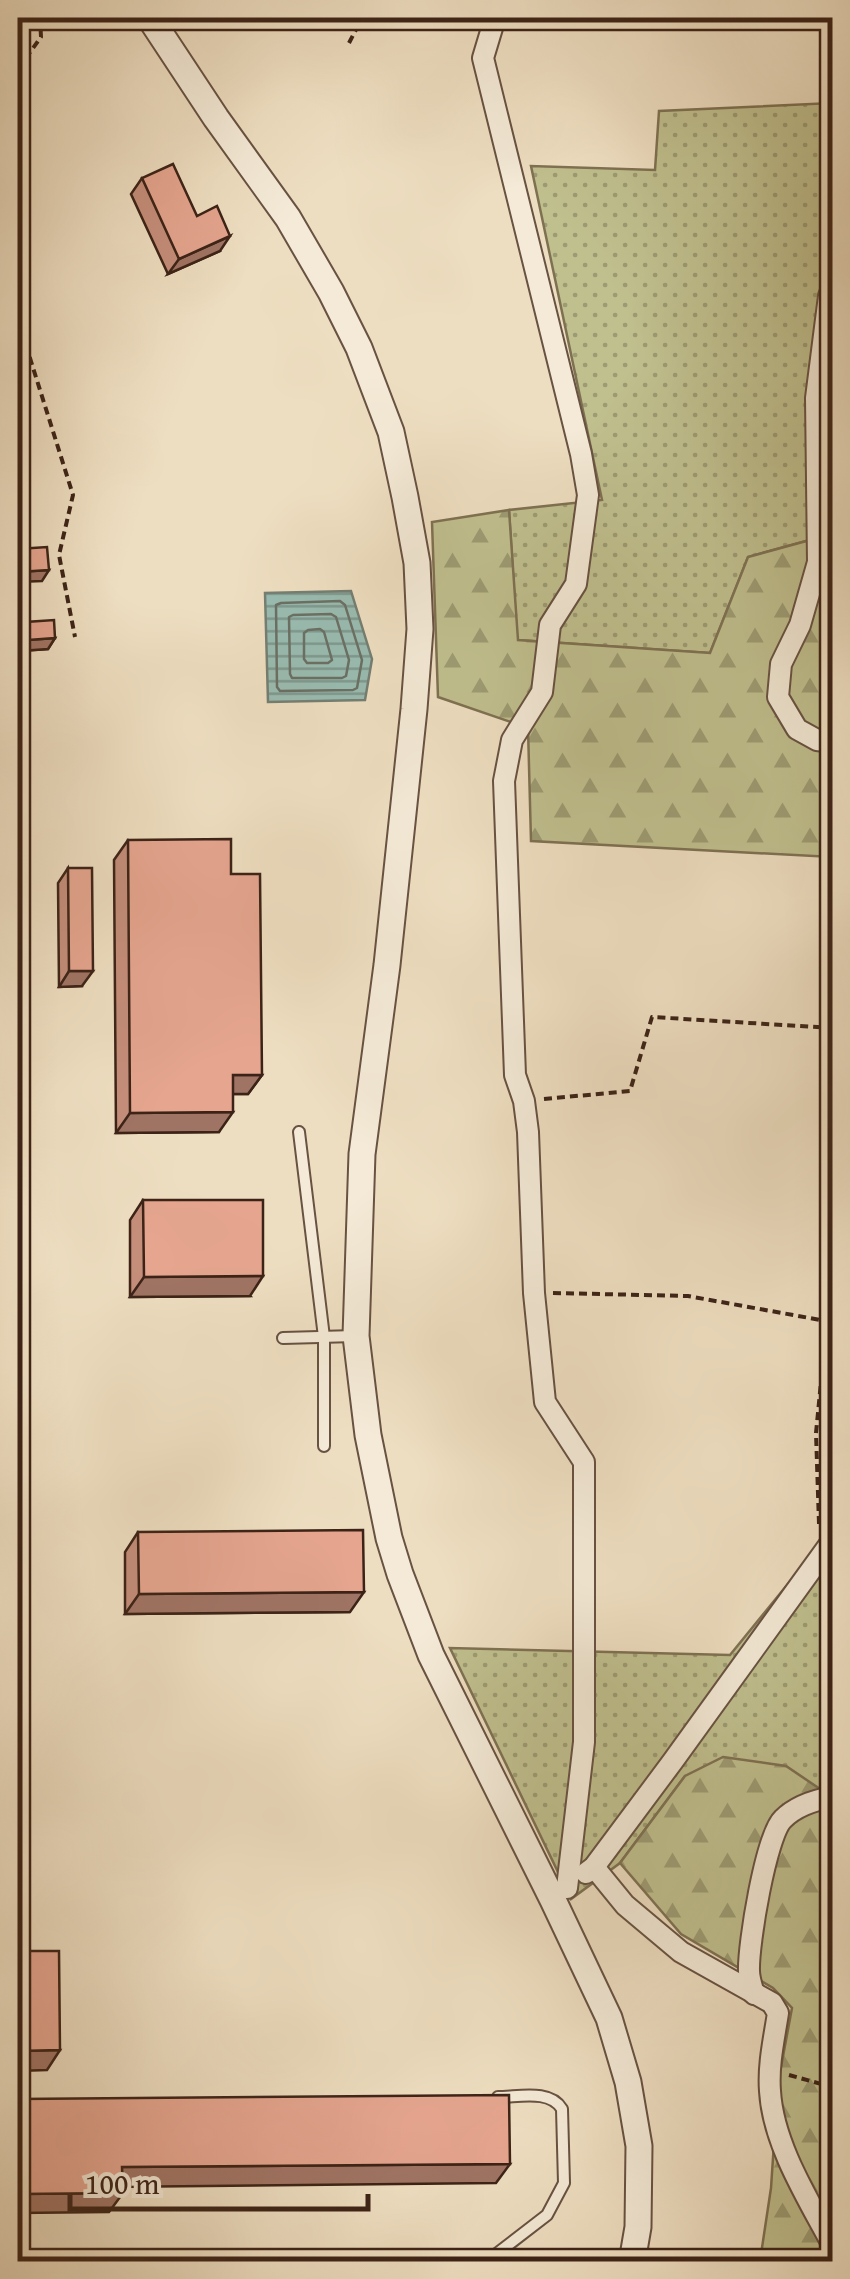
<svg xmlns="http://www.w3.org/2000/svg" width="850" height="2279" font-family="'Gentium Book Plus',serif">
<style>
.grass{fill:url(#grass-dots);stroke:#7e7152;stroke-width:2.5}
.forest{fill:url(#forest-firs);stroke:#7e7152;stroke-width:2.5}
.water{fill:url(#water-rules);stroke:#747f73;stroke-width:2.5}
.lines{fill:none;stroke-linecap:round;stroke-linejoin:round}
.shore{stroke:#6a7064;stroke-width:2.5}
.service-casing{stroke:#685242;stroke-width:14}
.minor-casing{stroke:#685242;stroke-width:24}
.tertiary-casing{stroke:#685242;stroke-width:29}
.path{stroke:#3c2317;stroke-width:4;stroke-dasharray:8 5;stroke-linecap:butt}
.service{stroke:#f4ead7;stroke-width:10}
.minor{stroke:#f4ead7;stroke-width:20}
.tertiary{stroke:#f4ead7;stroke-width:25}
.wall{fill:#c58e7b;stroke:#3c2317;stroke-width:2.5}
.shaded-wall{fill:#a07464;stroke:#3c2317;stroke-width:2.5}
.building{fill:#e5a58f;stroke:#3c2317;stroke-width:2.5}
</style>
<defs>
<pattern id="grass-dots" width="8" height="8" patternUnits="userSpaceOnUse" patternTransform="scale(2.5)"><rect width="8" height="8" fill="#c0bf8e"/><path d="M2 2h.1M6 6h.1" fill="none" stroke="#9d9b73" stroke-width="1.8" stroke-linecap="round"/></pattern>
<pattern id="forest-firs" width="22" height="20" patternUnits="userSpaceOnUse" patternTransform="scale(2.5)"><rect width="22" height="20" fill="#c0bf8e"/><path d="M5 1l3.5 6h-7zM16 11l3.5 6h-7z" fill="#9d9b73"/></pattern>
<pattern id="water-rules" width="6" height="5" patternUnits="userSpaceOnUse" patternTransform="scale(2.5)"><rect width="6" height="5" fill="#99bcb1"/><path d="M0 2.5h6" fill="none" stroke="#7e988f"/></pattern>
</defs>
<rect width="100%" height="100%" fill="#eedec1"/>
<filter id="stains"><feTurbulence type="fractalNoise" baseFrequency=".002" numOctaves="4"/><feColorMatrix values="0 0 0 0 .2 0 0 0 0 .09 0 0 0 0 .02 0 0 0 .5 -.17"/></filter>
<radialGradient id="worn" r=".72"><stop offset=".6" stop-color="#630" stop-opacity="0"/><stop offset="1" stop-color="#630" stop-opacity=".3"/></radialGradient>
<g class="grass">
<path d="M832,103V534L748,557L710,653L517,640L509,510L602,500L531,166L655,170L659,111Z"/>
<path d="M832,1530V1825L823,1791L685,1776L620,1863L571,1899L450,1648L730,1655Z"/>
</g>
<g class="forest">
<path d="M509,510L518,640L710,653L748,557L832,534V857L531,841L528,728L438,697L432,522Z"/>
<path d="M723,1757L786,1766L823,1791L832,1825V2261H760L771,2188L778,2083L792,2008L773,1988L681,1934L620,1863L685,1776Z"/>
</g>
<path class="water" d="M351,591L372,659L365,700L268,702L265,593Z"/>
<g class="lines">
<g class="shore">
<path d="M340,601L345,605L362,660L357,688L353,690L280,691L277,687L276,605L281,603Z"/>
<path d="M331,614L336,617L349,660L346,676L342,678H292L290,674L289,617L293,615Z"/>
<path d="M320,629L324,632L332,660L328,663H307L304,659V633L308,630Z"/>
</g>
<defs>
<g id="service">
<path d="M299,1132L324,1337V1446"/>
<path d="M283,1338L355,1336"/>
<path d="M486,2262L547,2215L564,2183L562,2109C550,2089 519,2097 498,2097"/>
</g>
<g id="minor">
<path d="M495,18L483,58L581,454L588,495L576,584L550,625L542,692L512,740L504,781L515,1075L524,1101L528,1132L534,1293L545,1402L584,1462V1742L567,1888"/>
<path d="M832,288L829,296L816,398L818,562L800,625L781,664L778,697L797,729L817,740L832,742"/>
<path d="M594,1867L625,1905L681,1952L772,2003L778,2013C774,2039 768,2065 770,2091C773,2144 808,2199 832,2244"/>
<path d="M586,1873L594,1867L673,1761L832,1541"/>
<path d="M754,1994C752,1987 749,1978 749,1971C748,1945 766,1835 783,1819C796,1806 815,1800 832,1797"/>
</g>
<path id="tertiary" d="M150,18L216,118L288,218L331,292L359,348L391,432L405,497L417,563L420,629L414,709L387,965L362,1154L356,1336L368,1435L389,1538L400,1574L431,1655L553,1900L609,2018L628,2082L639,2146L638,2227L632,2262"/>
</defs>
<use href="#service" class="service-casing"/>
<use href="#minor" class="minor-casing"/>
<use href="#tertiary" class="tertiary-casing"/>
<g class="path">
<path d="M349,43L362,18"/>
<path d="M18,69L41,37L40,18"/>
<path d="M18,320L73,495L59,555L75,637"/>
<path d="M544,1099L630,1091L652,1017L832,1028"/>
<path d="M553,1293L688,1296L826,1321"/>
<path d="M819,1524L816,1433L827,1321L828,1027L832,1000"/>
<path d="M789,2075L832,2087"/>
</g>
<use href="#service" class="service"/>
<use href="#minor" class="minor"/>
<use href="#tertiary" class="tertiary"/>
</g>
<g class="wall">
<path d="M142,178L197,216L220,251L168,274L131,194Z"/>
<path d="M26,622L55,638L48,649L20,651L19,632Z"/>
<path d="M128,840L231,874L262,1075L248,1094H233L219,1132L116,1133L114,860Z"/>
<path d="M68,868L82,986L59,987L58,883Z"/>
<path d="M143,1200L250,1296L130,1297V1220Z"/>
<path d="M138,1532L350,1612L125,1614V1552Z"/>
</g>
<g class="shaded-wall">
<path d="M230,236L220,251L168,274L179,259Z"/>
<path d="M49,570L42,581L18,582V572Z"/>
<path d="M55,638L48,649L20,651L28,640Z"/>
<path d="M69,971H93L82,986L59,987Z"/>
<path d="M233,1075H262L248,1094H219Z"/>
<path d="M233,1112L219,1132L116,1133L130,1113Z"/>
<path d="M263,1276L250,1296L130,1297L144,1277Z"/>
<path d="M364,1592L350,1612L125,1614L139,1594Z"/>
<path d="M60,2050L47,2070L18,2071V2051Z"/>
<path d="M510,2164L496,2183L108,2187L122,2167Z"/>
<path d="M123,2193L109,2212L18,2213V2194Z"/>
</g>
<g class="building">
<path d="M173,164L197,216L217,206L230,236L179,259L142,178Z"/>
<path d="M47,547L49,570L18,572V549Z"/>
<path d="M54,620L55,638L28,640L26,622Z"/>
<path d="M231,839V874H260L262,1075H233V1112L130,1113L128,840Z"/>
<path d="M68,868H92L93,971H69Z"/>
<path d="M143,1200H263V1276L144,1277Z"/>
<path d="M363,1530L364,1592L139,1594L138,1532Z"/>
<path d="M18,1951H59L60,2050L18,2051Z"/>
<path d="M509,2095L510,2164L122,2167L123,2193L18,2194V2099Z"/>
</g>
<rect width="850" height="2279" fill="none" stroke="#eedec1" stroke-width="60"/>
<rect x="20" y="20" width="810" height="2239" fill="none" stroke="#3c2317" stroke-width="5"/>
<rect x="30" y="30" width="790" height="2219" fill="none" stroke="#3c2317" stroke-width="2.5"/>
<path d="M70 2194v15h298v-15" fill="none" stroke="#3c2317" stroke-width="5"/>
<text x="85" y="2194" font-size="30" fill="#3c2317" stroke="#f4ead7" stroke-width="8" paint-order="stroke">100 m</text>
<rect width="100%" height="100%" filter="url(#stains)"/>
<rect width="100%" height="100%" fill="url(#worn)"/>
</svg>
